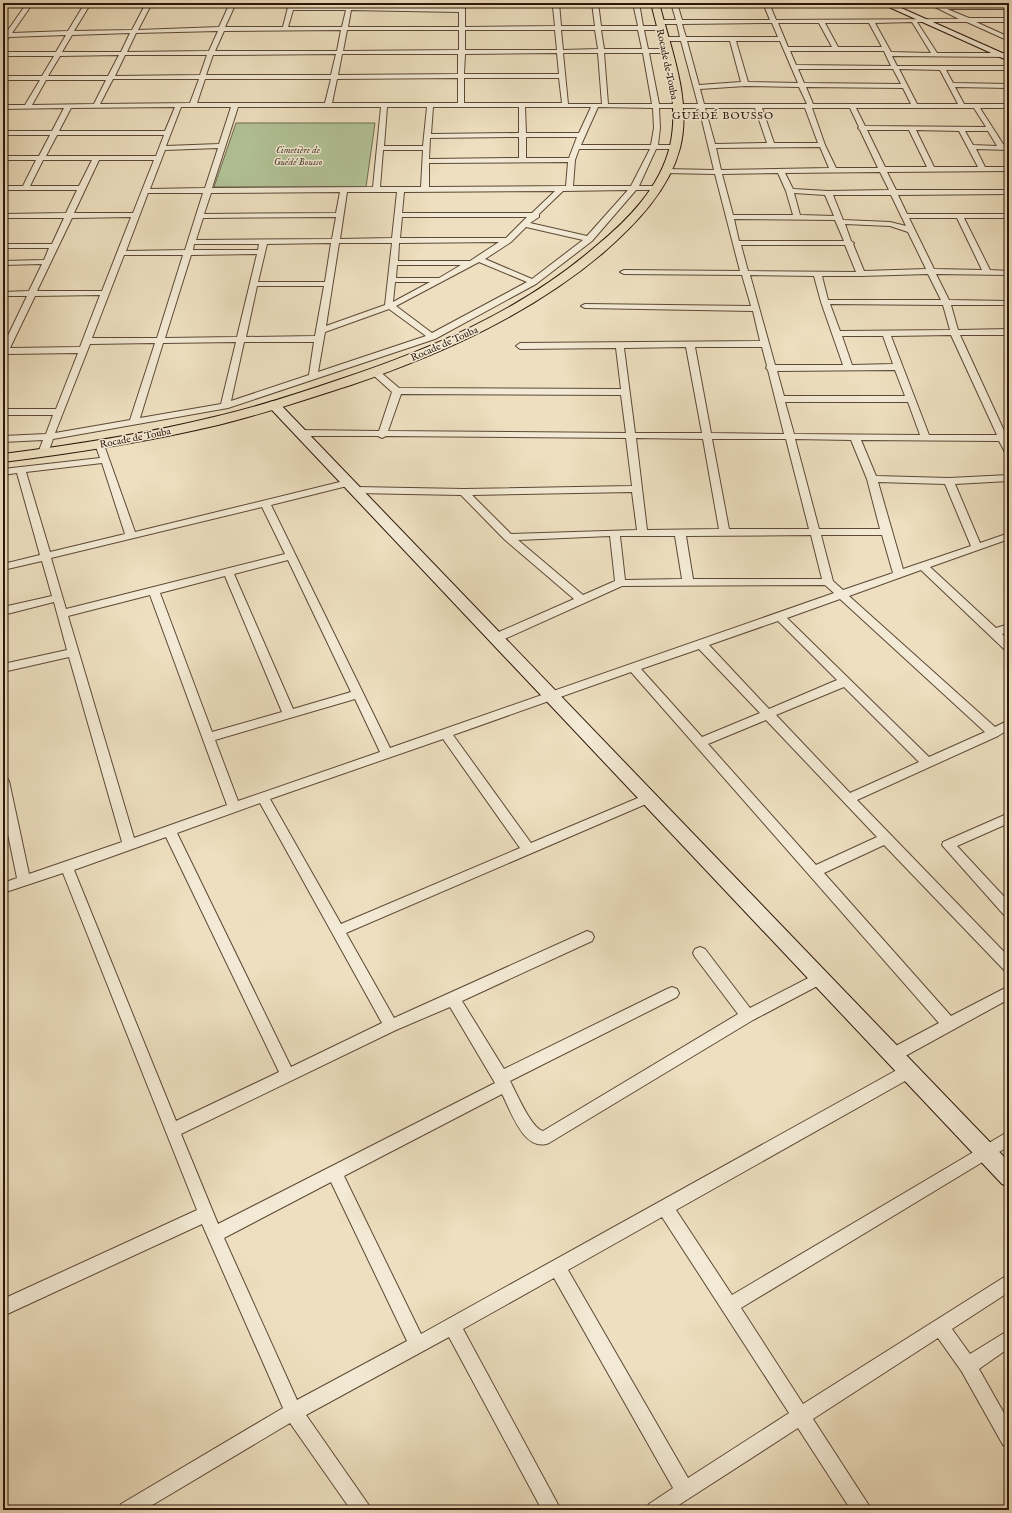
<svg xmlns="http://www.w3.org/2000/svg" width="1012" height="1513" font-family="'IM FELL English',serif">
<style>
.green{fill:#b2c397;stroke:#706c50}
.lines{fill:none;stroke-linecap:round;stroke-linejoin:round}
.street-casing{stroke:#5d4836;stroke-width:2}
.secondary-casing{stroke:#2d1509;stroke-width:2}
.primary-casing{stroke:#2d1509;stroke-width:2}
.street{fill:#f3ead5;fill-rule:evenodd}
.secondary{fill:#f3ead5;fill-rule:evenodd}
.primary{fill:#eddfbf;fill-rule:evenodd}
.labels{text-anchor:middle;stroke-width:3;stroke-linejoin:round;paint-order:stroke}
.far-street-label{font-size:10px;fill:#2d1509;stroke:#f3ead5}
.far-park-label{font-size:10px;font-style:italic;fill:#554934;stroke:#f3ead5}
.far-neighbourhood-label{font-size:11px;letter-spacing:1px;fill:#2d1509;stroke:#f3ead5}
</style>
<rect width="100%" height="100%" fill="#eddfbf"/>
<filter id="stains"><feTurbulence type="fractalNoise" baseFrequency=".005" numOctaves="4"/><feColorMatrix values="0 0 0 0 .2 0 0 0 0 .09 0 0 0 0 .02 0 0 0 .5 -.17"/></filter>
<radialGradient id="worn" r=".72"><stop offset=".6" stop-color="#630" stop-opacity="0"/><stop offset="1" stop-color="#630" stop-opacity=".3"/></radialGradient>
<path class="green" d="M236,123H375L366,187H214Z"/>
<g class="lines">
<defs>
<g id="street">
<path d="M27,3H33L12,33L68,31L85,3H91L74,31L132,30L146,3H152L138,30L219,27L230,3H236L225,27H283L289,3H295L294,6L346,7L347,3H353L352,7L459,8V3H559L561,26H595L592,3H598L601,26H638L633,3H639L643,26H661L664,28L661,30H644L648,49H667L670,51L667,53H649L659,104H698L681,41H664L661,39L664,37H680L677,24H660L657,22L660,20H676L671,3H677L682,20H770L763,3H769L776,20L959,19L927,3H935L942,6L1009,5V9H947L969,18H1009V22H976L1009,37V41L967,22H917L937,53H1009V57L892,56L897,66H1009V70H946L953,83L1009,84V88L955,87L964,104H1009V108H980L1003,144L1009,146V150L976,149L985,167H1009V171L887,172L896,190H1009V194L898,195L907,214H1009V218H964L990,270L1009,271V275L936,274L949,300L1009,301V305H951L958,330L1009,329V335H960L1006,435H1009V455L1006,454L999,441L861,440L876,476L949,478L1009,475V481L955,484L980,543L1009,533V539L930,567L996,628L1009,624V632L1002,634L1009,641V651L1005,650L921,570L849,596L995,727L1009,720V729L998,736L857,800L1009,957V972L1004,970L884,845L824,873L951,1016L1009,986V999L898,1060L893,1061L888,1060L886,1055L888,1050L939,1023L631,672L453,735L531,843L645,795L649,793L653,795L655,798L653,801L346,933L394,1018L587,931L592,933L594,937L592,941L462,1001L504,1069L667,989L672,987L677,989L679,993L677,997L510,1081C516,1092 531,1128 543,1131L738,1014L695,957L693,953L695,949L700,947L705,949L750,1008L820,972L825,974L827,978L825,982L753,1020L549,1143C524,1153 511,1111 502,1094L344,1176L421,1334L904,1066L909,1064L914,1066L916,1071L914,1076L676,1210L732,1295L1009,1131V1146L741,1308L803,1404L1009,1274V1292L952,1329L970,1354L1009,1330V1348L979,1369L1009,1422V1448L1003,1445L962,1372L938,1338L813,1419L868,1504L871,1510H851L798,1428L671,1510H646L649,1504L673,1488L554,1278L463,1329L561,1510H542L449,1337L306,1415L368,1504L371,1510H351L290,1423L144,1510H118L121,1504L283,1408L202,1224L3,1316V1299L197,1210L63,873L3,893V883L17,878L3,810V776L7,778L9,781L29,874L122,842L69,657L3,672V664L67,650L54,602L3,615V607L52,596L42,561L3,570V564L40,555L17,473L3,475V469L100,458L95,444L100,441L103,442L135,532L348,480L351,481L353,483L351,485L271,505L390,748L834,593L825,585L622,586L500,641H492L490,638L492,635L574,599L504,539L461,495L356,493L351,490L356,487L464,489L632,486L626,438L386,436L382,438L378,436H301L296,433L301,430L379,431L392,392L372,374L371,372L372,370H378L399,388L621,389L616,348L520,349L516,346L520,343L760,341L753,311L585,308L581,306L585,304L751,306L742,275L624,274L620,272L624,270L740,271L715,174L665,173L661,171L665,169L714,170L699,108H659L660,128L658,145H675L678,147L675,149H656L639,186H657L661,188L660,190H636L592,241L536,284L435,339L228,408L53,439L48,453L43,456L38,453L43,440L3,442V436L46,434L53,415H3V409H56L78,353L8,354L6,357L3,358V346L27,296H3V292L29,291L42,264L3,265V261L44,260L49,248H3V244H52L64,218H3V214L66,213L77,190H3V186H23L36,160H3V156H39L50,135H3V131H52L64,108L3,109V105H25L40,80H3V76H42L54,56H3V52H56L66,35L9,37L6,41L3,42V33H6ZM465,6L553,7L555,26L465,27ZM293,10H346L342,27H288ZM351,10L459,12V27H348ZM912,22L931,53L891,52L875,23ZM772,23L778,37H686L682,24ZM778,23H819L832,47H788ZM825,23H869L882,47H838ZM341,30L337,51H215L224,31ZM347,30H459V50L343,51ZM465,30H555L557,50H465ZM561,30H595L598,49L563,50ZM601,30H638L642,49H604ZM218,31L209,51L127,52L136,33ZM130,33L121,52H62L72,35ZM687,41H730L741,82L699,85ZM736,41H780L798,83L748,82ZM790,51H884L891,66L796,65ZM557,53L559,74H464L465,54ZM563,53H598L602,104H568ZM604,53H643L652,104H608ZM336,54L331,75H206L213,55ZM342,54H458V74L338,75ZM119,55L108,76H48L60,56ZM125,55H207L200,75L115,76ZM798,69H893L901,84L804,83ZM899,69L940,70L958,104H917ZM458,78V103H332L337,79ZM464,78H559L562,103H464ZM113,79H199L190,103L100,104ZM205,79H331L325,103H197ZM46,80H106L94,104L32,105ZM745,86L799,87L807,104H704L700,89ZM806,87L903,88L911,104H813ZM175,107L165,131H59L71,108ZM181,107H231L219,144L166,146ZM238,107H381L373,187L212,188ZM387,107H427L423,146H384ZM433,107H519V133L431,134ZM525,107H591L579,133H526ZM598,107L653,108L654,128L651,145H581ZM705,108H755L767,143L715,144ZM762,108H805L818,143H774ZM812,108H850L859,127L858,128L860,130L878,168H836L825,145ZM856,108H974L986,127L865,126ZM867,130H909L927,167H885ZM916,130L959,131L978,167H934ZM965,131H988L997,146L973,145ZM57,135H164L156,156H46ZM519,137V158L429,159L430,138ZM526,137H577L569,158H526ZM820,147L829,168L721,170L716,148ZM218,148L205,188L150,189L165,150ZM579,149H650L631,186H573L575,160ZM383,150H423L421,187H380ZM43,160H92L79,186H30ZM99,160H154L133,213H74ZM568,162L566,186L429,187V163ZM880,172L889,190L828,191L793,189L785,173ZM778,173L786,191L793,215H733L722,174ZM628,190L587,236L530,223L539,217V214L563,191ZM555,191L532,213H402L404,192ZM340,192L336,213L204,214L211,193ZM347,192H397L392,238L340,239ZM148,193H203L185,250L126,251ZM794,193L825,195L834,216L800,215ZM833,195H891L906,226L890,222L843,220ZM131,217L102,291H37L72,218ZM336,217L332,239L196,240L203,218ZM402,217H527L506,238H400ZM909,218H957L982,270L934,269ZM734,219L835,220L844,241H739ZM845,224L890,226L908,232L926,269L864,271L853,244L854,243L851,241ZM526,227L583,240L532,279L485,259L511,242ZM499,242L470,261H398L399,243ZM331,243L325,282H258L267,244ZM339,243H392L385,305L326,326ZM194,244H259L258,250H193ZM741,245H845L856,272L748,271ZM257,254L237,337L165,338L191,255ZM124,255H183L157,338H92ZM479,262L527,282L432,333L396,306ZM397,265H461L439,278H396ZM928,274L941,300H828L822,276H861ZM750,275L814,276L821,302L843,365H775ZM395,282H430L393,302ZM257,286H324L315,336L246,337ZM100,295L80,347L10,348L35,296ZM830,304L943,305L950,330L840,331ZM389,309L426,336L318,372L325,332ZM951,335L997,435H929L891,336ZM842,336H883L893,364L852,365ZM236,342L221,404L140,418L163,343ZM244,342H314L309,375L231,401ZM155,343L130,420L55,433L90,344ZM686,347L702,433H635L624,348ZM695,347H762L767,366L766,368L768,370L784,434L711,433ZM895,370L905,396H784L777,371ZM401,394L621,395L626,433L388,431ZM785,402H908L920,435L794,434ZM636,438L703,439L719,529L647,530ZM712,439H786L809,529H729ZM795,439L851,440L867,479L880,529H819ZM102,463L125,534L50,552L26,472ZM878,482L945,484L971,546L903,569ZM632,492L637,530L511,534L472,495ZM262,507L285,554L66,609L51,558ZM811,535L822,579H693L686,536ZM821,535H882L893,573L843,590L833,581ZM610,536L615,581L583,595L518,540ZM620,536H675L682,579L625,580ZM288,560L351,692L293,709L234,574ZM225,576L282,712L212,732L160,593ZM150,595L227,805L134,838L68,616ZM840,599L985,732L929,757L787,618ZM778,621L837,680L769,709L709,645ZM699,649L760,713L702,737L641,669ZM844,687L919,762L850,793L776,715ZM355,699L380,752L238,801L215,740ZM766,720L877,837L816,865L708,744ZM443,739L520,848L341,924L270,799ZM260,803L382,1023L291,1067L177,833ZM166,837L279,1072L176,1121L74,870ZM450,1007L495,1083L218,1224L181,1134L396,1030ZM331,1182L407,1341L297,1400L224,1238ZM662,1217L789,1413L688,1478L568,1270Z"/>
<path d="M1009,813V823L957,846L1009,902V916L1004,915L942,845L943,842Z"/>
</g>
<g id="secondary">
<path d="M880,3H890L1009,56V61Z"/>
<path d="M274,401L278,402L1009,1162V1187L1002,1184L270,408L268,405L270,402Z"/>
</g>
<path id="primary" d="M651,3H659C671,49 692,101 680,148C669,190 636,224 604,252C531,314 442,354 351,385C307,399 263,414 218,425C147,442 75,453 3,462V454C74,445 145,434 214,417C257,407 300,393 341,379C432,349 522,310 595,247C627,221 660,188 670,146C681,99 662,49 651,3Z"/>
</defs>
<use href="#street" class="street-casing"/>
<use href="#secondary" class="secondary-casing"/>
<use href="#primary" class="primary-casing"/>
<use href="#street" class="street"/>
<use href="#secondary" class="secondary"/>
<use href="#primary" class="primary"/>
</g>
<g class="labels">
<g class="far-street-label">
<text transform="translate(668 64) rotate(78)" y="4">Rocade de Touba</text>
<text transform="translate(444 343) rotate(-24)" y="4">Rocade de Touba</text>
<text transform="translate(135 437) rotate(-11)" y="4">Rocade de Touba</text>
</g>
<g class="far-park-label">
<text x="298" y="153">Cimetière de<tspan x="298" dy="12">Guédé Bousso</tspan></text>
</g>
<g class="far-neighbourhood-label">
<text x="723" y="119">GUÉDÉ BOUSSO</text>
</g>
</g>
<rect width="1012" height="1513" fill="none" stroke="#eddfbf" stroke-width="16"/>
<rect x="4" y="4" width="1004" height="1505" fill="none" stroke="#2d1509" stroke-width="2"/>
<rect x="8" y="8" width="996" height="1497" fill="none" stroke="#2d1509"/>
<rect width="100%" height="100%" filter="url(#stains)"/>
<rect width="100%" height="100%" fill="url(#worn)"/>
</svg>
